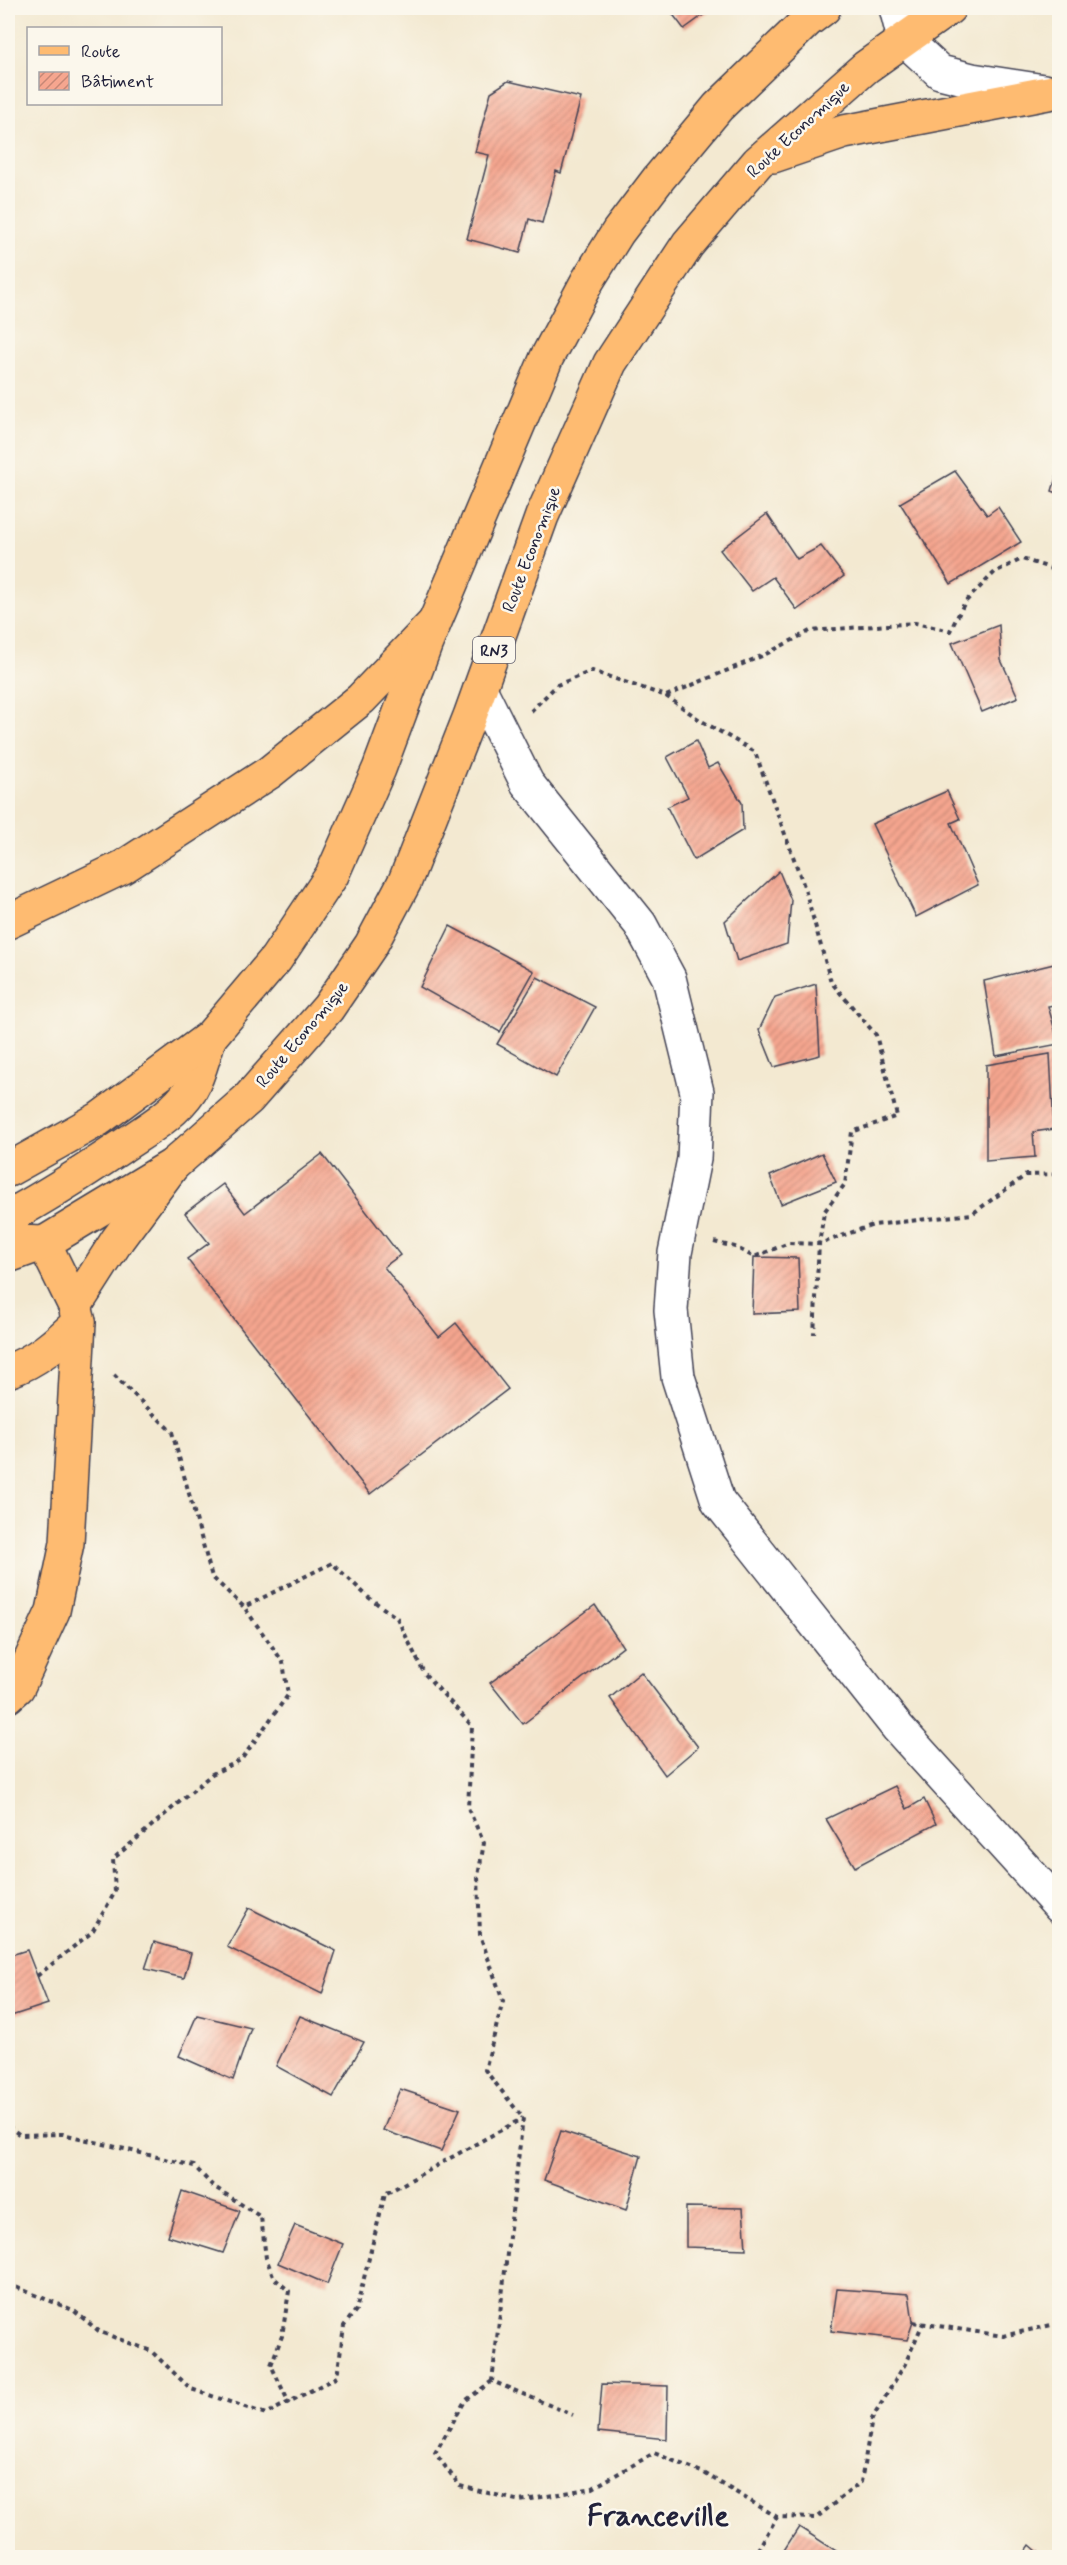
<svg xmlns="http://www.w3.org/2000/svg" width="1067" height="2565" font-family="Mynerve,sans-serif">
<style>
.building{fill:url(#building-hatch)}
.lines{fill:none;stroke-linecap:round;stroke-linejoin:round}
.street-casing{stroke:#414052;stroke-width:36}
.primary-casing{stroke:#414052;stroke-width:36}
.highway-casing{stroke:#414052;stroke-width:36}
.path{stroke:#414052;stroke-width:4;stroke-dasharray:4.5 4.5;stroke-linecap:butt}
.street{stroke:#fff;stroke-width:33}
.primary{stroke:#febb71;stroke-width:33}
.highway{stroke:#febb71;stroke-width:33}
.labels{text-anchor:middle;stroke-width:5;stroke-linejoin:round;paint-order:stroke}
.shield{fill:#fbf7ec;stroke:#636270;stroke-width:1.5}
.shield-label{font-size:16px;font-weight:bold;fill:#22223b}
.street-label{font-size:18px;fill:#22223b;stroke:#fbf7ec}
.town-label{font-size:30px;font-weight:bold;fill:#22223b;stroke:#fbf7ec}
</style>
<defs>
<pattern id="building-hatch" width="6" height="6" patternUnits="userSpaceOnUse" patternTransform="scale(1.5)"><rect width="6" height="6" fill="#f6a68f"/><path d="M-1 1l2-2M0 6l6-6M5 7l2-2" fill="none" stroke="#c78776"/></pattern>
</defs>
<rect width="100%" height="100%" fill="#fbf7ec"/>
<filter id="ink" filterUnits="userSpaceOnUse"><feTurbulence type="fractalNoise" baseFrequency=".0167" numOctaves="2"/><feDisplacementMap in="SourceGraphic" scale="12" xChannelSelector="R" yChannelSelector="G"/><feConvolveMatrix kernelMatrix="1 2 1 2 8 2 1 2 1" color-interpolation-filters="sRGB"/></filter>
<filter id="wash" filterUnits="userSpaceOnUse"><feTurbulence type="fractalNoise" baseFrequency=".008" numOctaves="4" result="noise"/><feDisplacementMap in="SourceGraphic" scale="24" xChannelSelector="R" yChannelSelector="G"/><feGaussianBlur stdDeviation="1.35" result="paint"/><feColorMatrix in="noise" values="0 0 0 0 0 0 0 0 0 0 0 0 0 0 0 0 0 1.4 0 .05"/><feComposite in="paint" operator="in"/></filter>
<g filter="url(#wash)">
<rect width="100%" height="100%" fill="#f3e9d1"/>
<g id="blocks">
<g class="building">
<path d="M668,8H713L684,29Z"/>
<path d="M508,81L581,98L561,173L556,171L542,223L529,219L520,253L467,239L489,155L475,152L491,92Z"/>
<path d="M1059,468H1060V494L1052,491Z"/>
<path d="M955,471L987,515L998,507L1021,542L951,584L900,503Z"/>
<path d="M767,514L797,559L821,546L844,576L797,610L773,577L752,591L720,550Z"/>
<path d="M999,625L1001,660L1018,697L982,712L952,643Z"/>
<path d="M696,741L708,768L718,763L742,803L743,830L694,860L667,807L688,797L667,757Z"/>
<path d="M947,791L960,819L951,823L978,885L916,917L872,824Z"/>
<path d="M779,871L791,900L787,944L737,961L725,921Z"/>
<path d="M450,926L534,971L500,1032L420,987Z"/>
<path d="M1054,964L1060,1004L1048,1006L1059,1044L996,1056L984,981Z"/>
<path d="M537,977L595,1007L556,1077L497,1044Z"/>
<path d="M816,984L820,1055L774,1067L759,1030L775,997Z"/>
<path d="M1050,1054L1054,1129L1033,1132L1035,1157L986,1161V1065Z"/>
<path d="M822,1153L836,1182L781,1204L770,1176Z"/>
<path d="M322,1154L400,1255L384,1267L439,1337L456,1323L508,1389L370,1494L187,1259L209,1243L185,1213L223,1184L245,1213Z"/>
<path d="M754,1257L798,1258L800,1312L752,1314Z"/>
<path d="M595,1605L623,1647L523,1724L490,1683Z"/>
<path d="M641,1672L698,1747L665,1775L610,1698Z"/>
<path d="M895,1786L907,1809L924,1799L936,1824L855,1867L826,1819Z"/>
<path d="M249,1908L336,1951L322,1994L227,1947Z"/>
<path d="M154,1942L191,1953L184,1978L145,1969Z"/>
<path d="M27,1950L48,2004L8,2017V1956Z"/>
<path d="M197,2015L251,2028L233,2080L179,2056Z"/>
<path d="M300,2016L364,2042L333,2097L276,2066Z"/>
<path d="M400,2089L460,2109L441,2151L383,2130Z"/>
<path d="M561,2131L641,2156L626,2210L544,2180Z"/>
<path d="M182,2191L240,2211L223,2253L168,2236Z"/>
<path d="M686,2207L743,2208L746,2249L686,2247Z"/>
<path d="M295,2225L343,2244L327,2284L278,2263Z"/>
<path d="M837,2289L909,2294L913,2322L907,2340L831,2331Z"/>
<path d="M602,2384L668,2386L667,2439L598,2432Z"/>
<path d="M799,2527L847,2558H779Z"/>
<path d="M1030,2545L1045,2558H1021Z"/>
</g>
</g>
</g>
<g filter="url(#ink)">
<use href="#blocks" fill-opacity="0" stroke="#414052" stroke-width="1.5"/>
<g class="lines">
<defs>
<g id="street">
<path d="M896,8L904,39L940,72L972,80L1044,91"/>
<path d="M480,689L527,783L640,924L669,978L697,1092L694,1159L675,1253L671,1310L678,1377L718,1501L898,1728L1060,1907"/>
</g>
<g id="primary">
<path d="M8,922L123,867L270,772L361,699L434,623"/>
<path d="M8,1217C47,1196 84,1172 121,1147C146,1130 174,1115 191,1089C200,1074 204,1053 210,1037"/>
<path d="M75,1306L118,1239L173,1165"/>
<path d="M8,1371C37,1361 57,1343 79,1322"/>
<path d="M8,1696L18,1687L53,1611L67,1543L79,1322L75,1306L44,1243L17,1242"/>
</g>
<g id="highway">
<path d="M773,156L844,132L1053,92"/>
<path d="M8,1170L99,1119L210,1037L276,959L332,875L379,769L426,643L547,357L588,280L618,232L659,178L718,107L808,20L824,8"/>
<path d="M8,1256L44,1243L173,1165L248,1099L328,1008L371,945L405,881L470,716L542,516L610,363L688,244L758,162L866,67L949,8"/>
</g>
</defs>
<use href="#street" class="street-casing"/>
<use href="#primary" class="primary-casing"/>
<use href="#highway" class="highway-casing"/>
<g class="path">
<path d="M666,696L700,720L755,752L805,889L831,982L876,1035L897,1116L852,1132L845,1184L824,1212L819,1244L814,1334"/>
<path d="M531,711L557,685L592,671L666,696L764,655L810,631L915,623L950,631L965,602L995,572L1022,559L1050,568L1060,577"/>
<path d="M714,1242L735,1247L754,1257L789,1243L819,1244L873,1225L972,1214L1026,1175L1060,1174"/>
<path d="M114,1375L172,1432L212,1577L244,1607L332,1563L368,1597L397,1618L424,1673L472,1726L468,1808L484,1843L478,1876L480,1935L503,2001L485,2070L523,2118L492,2381L573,2415"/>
<path d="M37,1976L92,1932L115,1892L113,1859L212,1774L241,1760L288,1695L283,1662L244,1607"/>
<path d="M8,2126L20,2135L63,2134L194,2166L213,2186L261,2217L266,2258L274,2278L289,2291L282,2336L271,2365L289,2403"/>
<path d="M8,2284L73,2310L100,2332L151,2351L191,2389L266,2414L337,2377L344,2326L356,2310L385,2194L523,2118"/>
<path d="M913,2322L1003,2336L1060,2323"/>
<path d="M492,2381L465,2401L435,2453L460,2486L520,2501L593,2488L654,2453L704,2473L777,2517L816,2518L861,2482L872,2419L905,2364L923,2323"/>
<path d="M753,2558L777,2517"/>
</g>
<use href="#street" class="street"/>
<use href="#primary" class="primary"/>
<use href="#highway" class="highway"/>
</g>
</g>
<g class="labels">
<rect class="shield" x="473" y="637" width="42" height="26" rx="4.5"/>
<g class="shield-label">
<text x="494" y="656">RN3</text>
</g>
<g class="street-label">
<text transform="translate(798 129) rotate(-43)" y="6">Route Economique</text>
<text transform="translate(531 549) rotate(-69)" y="6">Route Economique</text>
<text transform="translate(302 1034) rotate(-50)" y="6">Route Economique</text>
</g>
<g class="town-label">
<text x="658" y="2525">Franceville</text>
</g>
</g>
<rect width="1067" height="2565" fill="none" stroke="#fbf7ec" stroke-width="30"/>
<rect x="27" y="27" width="195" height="78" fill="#fbf7ec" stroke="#a4a2a5" stroke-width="1.5"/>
<rect x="39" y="46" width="30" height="9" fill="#febb71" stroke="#a4a2a5" stroke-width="1.5"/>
<text x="81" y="57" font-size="18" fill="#22223b">Route</text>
<rect x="39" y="72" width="30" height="18" fill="url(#building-hatch)" stroke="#a4a2a5" stroke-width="1.5"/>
<text x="81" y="87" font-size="18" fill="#22223b">Bâtiment</text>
</svg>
